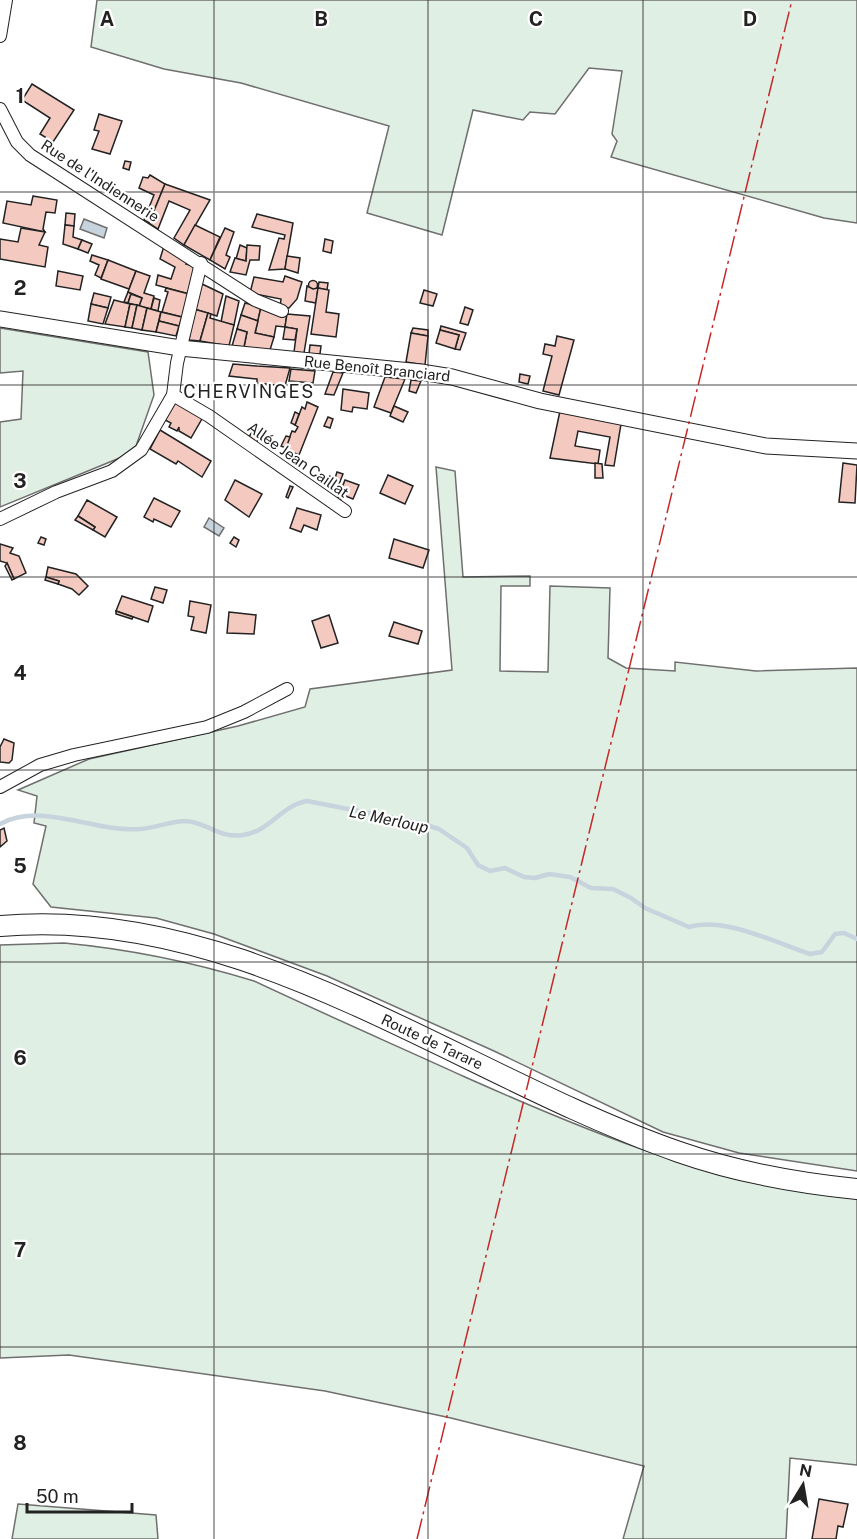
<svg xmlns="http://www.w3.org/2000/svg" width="857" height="1539" font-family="'Public Sans',sans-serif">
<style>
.green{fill:#e0efe3;stroke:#6f6f6f;stroke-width:1.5}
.water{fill:#c7d3dd;stroke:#6f6f6f;stroke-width:1.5}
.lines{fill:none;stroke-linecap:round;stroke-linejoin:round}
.stream{stroke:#c7d3dd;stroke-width:4.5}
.building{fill:#f3c9c0;stroke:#222;stroke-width:1.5}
.minor-casing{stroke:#222;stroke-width:14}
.tertiary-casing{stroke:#222;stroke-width:17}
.primary-casing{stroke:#222;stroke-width:22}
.minor{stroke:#fff;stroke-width:12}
.tertiary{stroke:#fff;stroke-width:15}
.primary{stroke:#fff;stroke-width:20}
.power{stroke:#c62828;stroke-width:1.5;stroke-dasharray:21 4.5 3 4.5;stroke-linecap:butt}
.grid{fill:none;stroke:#222;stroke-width:1.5;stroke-opacity:0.55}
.labels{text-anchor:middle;stroke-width:4.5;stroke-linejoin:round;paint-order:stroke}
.street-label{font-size:15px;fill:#222;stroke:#fff}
.water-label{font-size:16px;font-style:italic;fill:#222;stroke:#fff}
.quarter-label{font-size:18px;letter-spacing:1.5px;fill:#222;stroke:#fff}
.grid-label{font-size:20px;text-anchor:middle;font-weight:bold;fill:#222;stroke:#fff;stroke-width:4.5;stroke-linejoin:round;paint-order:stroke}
</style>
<rect width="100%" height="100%" fill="#fff"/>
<g class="green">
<path d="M97,0H857V223L824,218L611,157L617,141L612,134L622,71L589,68L555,114L530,112L523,120L473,110L442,235L367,213L389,126L241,83L164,69L91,47Z"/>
<path d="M0,328L148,352L154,395L136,446L122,457L0,507V422L21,419L23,371L0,373Z"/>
<path d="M436,467L455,471L463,577L530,576V586H501L500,671L548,672L550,586L610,588L608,658L626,668L675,671V662L756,671L857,668V1171L739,1153L663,1132L494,1051L327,976L214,934L156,918L51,907L33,884L46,826L34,823L37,796L18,790L89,759L238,726L305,707L310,689L452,670Z"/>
<path d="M64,943C129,949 192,962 254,981C324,1014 395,1045 465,1077C593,1134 715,1185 857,1198V1465L790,1458L786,1539H623L644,1466L451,1418L325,1391L69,1355L0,1358V945Z"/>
<path d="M18,1504L156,1515L158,1539H12Z"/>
</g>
<g class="water">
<path d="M84,219L107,228L104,238L80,229Z"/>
<path d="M209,518L224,528L219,536L204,527Z"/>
</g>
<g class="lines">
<path class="stream" d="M0,824C43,801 94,833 140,829C155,828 171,821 186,821C206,822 220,839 243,835C271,831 280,806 307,801L420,823L439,829L467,848L478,865L490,871L505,868L524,877L535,878L549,874L570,877L591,888L613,889L631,898L645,908L689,927C723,916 777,943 810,954L822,952L835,934L844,933L857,939"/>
</g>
<g class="building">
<path d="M32,84L74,110L53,142L40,134L50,118L22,100Z"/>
<path d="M99,114L122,121L110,154L92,149L99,131L94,130Z"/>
<path d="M125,161L131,162L129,170L123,168Z"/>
<path d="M150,175L165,184L149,223L144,220L154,195L139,188L143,177L148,178Z"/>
<path d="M165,184L210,200L184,245L174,238L190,210L169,201L158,229L149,223Z"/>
<path d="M33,196L57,200L55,213L46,212L43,229L45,232L3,223L7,201L31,205Z"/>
<path d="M66,213L75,214L74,226L65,225Z"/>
<path d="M257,214L293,223L285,269L269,270L279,238L284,239L285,235L252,227Z"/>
<path d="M65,225L74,226L73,237L82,240L78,249L63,244Z"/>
<path d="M195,225L220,237L210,260L184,245Z"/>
<path d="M21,228L45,232L39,245L48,247L45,267L0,259V239L18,242Z"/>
<path d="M225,228L234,232L226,255L230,257L225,269L210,260Z"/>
<path d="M325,239L333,241L331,253L323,251Z"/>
<path d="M82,240L92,244L88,253L78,249Z"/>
<path d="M240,245L247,248L246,261L236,259Z"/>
<path d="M247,245L260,246L259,260H250L246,275L230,272L235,258L246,261Z"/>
<path d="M164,246L189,259L186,264L197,267L189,294L156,285L158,275L171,279L175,267L160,259Z"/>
<path d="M92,255L108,260L101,278L95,275L99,265L90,261Z"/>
<path d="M287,256L300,258L298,273L285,269Z"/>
<path d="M108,260L136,271L129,289L101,279Z"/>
<path d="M58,271L83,276L80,290L56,286Z"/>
<path d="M136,271L150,276L144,293L154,296L151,309L139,306L142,298L128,292Z"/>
<path d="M285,276L302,282L297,299L289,308L280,307L281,299L250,293L254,277L283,282Z"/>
<circle cx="313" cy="285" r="4.5"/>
<path d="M319,282L328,283L327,290L318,288Z"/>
<path d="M200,283L223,294L217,316L194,309Z"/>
<path d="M307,286L313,289L318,288L316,303L305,301Z"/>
<path d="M166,288L189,294L182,317L162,312L168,292L165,291Z"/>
<path d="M318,288L329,290L326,312L339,314L336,337L311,334Z"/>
<path d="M424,290L437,294L433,306L420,303Z"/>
<path d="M128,292L131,294L128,303L124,302Z"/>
<path d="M94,293L111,297L108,308L91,304Z"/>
<path d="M131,294L142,298L139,306L128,303Z"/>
<path d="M226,296L239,301L234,325L221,322Z"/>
<path d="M154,298L160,300L158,311L151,309Z"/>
<path d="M114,300L130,304L125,327L105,324Z"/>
<path d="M245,303L261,307L258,321L241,315Z"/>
<path d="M91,304L108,308L103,324L88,321Z"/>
<path d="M130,304L137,305L132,328L125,327Z"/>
<path d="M137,305L147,308L142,330L132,328Z"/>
<path d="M261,307L287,314L285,327L276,326L274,337L255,333Z"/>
<path d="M465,307L473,310L468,325L460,323Z"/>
<path d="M147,308L161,312L156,332L142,330Z"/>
<path d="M194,309L208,313L200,341L189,340Z"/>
<path d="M161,312L182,317L179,326L159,321Z"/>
<path d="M208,313L211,314L210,318L234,325L229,346L200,341Z"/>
<path d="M287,314L310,316L304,353L294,352L297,329L285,327Z"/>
<path d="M241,315L258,321L255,333L274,337L270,350L244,347L247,332L237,329Z"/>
<path d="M159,321L179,326L176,336L156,332Z"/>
<path d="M441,326L466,333L460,350L455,349L459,335L440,330Z"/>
<path d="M285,327L297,329L295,340L283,339Z"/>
<path d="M413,328L428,330V336L411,333Z"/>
<path d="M237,329L247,332L244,347L232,346Z"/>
<path d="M440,330L459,335L455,349L436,343Z"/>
<path d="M411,333L428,336L425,365L406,362Z"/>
<path d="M557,336L574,340L559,395L543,391L552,356L543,354L545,344L555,346Z"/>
<path d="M310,345L321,346L320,354H309Z"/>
<path d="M233,364L257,366L290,368L285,386L257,383V379L229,376Z"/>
<path d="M291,369L315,371L313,383L289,381Z"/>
<path d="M333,372L343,373L334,395L325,394Z"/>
<path d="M520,374L530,376L528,384L519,382Z"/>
<path d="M385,377L405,379L391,413L374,407Z"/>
<path d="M411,380L421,381L416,393L409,391Z"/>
<path d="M343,389L369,393L367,409L353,407L352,412L341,410Z"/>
<path d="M175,401L203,417L191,438L179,431V427L177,431L169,427L171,423L165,420Z"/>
<path d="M307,402L318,407L299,455L285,449L292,431L295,432L298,427L295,425L302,407L305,409Z"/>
<path d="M394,406L408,412L403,422L390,416Z"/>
<path d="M560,411L621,424L614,466L605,465L610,437L578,431L575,446L600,450L598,464L550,458Z"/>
<path d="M295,412L299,414L295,425L291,423Z"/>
<path d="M328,417L333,419L330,428L324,426Z"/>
<path d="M255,428L263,432L256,443L248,438Z"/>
<path d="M160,430L211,461L202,477L178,461L176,464L150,449Z"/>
<path d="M286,436L290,437L286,448L281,446Z"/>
<path d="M595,463L602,464L603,478H595Z"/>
<path d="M843,463L857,465L855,503L839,502Z"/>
<path d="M337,472L343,474L337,489L332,487Z"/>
<path d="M388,475L413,486L405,504L380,493Z"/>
<path d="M235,480L262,494L249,517L225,500Z"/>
<path d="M345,480L359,485L353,499L343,495L340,501L337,500Z"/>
<path d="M290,486L293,487L288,498L286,497Z"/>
<path d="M154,498L180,511L171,527L154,519L153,522L144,517Z"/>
<path d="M87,500L117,517L105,537L93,530L95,527L78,516Z"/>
<path d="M297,508L321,515L317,530L304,525L301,532L290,528Z"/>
<path d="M78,516L95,527L93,530L75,520Z"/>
<path d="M41,537L46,539L44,545L38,543Z"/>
<path d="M234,537L239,540L236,547L230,543Z"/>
<path d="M394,539L429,550L423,568L389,558Z"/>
<path d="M0,544L13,548L10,553L19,556L26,573L14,579L7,563L0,561Z"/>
<path d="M7,563L14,579L12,580L5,566Z"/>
<path d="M48,567L76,574L88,586L79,595L72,589L58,584L59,581L46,577Z"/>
<path d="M46,577L59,581L58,584L45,580Z"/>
<path d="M155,587L167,590L163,603L151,599Z"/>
<path d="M122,596L153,606L148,622L116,611Z"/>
<path d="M190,601L211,605L206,633L191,630L194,617L188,616Z"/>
<path d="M116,611L133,617L132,619L116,614Z"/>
<path d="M229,612L256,615L254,634L227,633Z"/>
<path d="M329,615L338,643L321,648L312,621Z"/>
<path d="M394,622L422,631L418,644L389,636Z"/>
<path d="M4,739L14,743L12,760L9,763L0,762V747Z"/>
<path d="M4,828L7,841L0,847V830Z"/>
<path d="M819,1499L848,1504L843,1527L838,1526L836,1539H812Z"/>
</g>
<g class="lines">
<defs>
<g id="minor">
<path d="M0,36L6,0"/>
<path d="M0,109L17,142L30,155L255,300L282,311"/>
<path d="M173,395L209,416L345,511"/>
<path d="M0,519L56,492L112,471L141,450L173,395L177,363L201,263"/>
<path d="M0,787L40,765L74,755L207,727L244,712L287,689"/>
</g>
<path id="tertiary" d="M0,319L180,348L421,372L452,377L540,401L766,446L857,451"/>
<path id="primary" d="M0,926C244,904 458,1075 679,1152C736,1172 797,1183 857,1189"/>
</defs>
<use href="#minor" class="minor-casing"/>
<use href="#tertiary" class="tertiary-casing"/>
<use href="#primary" class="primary-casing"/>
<use href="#minor" class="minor"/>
<use href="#tertiary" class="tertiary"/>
<use href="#primary" class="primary"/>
<path class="power" d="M417,1539L792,0"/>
</g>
<path class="grid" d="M214,0V1539M428,0V1539M643,0V1539M0,192H857M0,385H857M0,577H857M0,770H857M0,962H857M0,1154H857M0,1347H857"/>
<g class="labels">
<g class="street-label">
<text transform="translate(100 181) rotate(33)" y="5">Rue de l'Indiennerie</text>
<text transform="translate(377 369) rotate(6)" y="5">Rue Benoît Branciard</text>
<text transform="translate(298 460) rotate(35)" y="5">Allée Jean Caillat</text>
<text transform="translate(432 1042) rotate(25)" y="5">Route de Tarare</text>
</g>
<g class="water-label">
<text transform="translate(389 819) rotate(12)" y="6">Le Merloup</text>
</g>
<g class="quarter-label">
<text x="249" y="398">CHERVINGES</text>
</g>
</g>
<g class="grid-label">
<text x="107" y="26">A</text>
<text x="321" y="26">B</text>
<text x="536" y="26">C</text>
<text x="750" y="26">D</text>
<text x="20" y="103">1</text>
<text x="20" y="295">2</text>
<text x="20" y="488">3</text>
<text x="20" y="680">4</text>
<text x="20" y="873">5</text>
<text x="20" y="1065">6</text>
<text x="20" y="1257">7</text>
<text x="20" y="1450">8</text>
</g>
<g transform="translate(803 1485) rotate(11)" stroke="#ffffff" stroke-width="4.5" paint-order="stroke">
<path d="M0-4.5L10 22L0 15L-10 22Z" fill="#222222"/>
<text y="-9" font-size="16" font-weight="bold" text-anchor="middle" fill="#222222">N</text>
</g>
<path d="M27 1503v9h105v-9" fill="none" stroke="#222222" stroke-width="3"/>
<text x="36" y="1503" font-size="18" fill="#222222" stroke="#ffffff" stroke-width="4.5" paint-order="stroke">50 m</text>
</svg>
